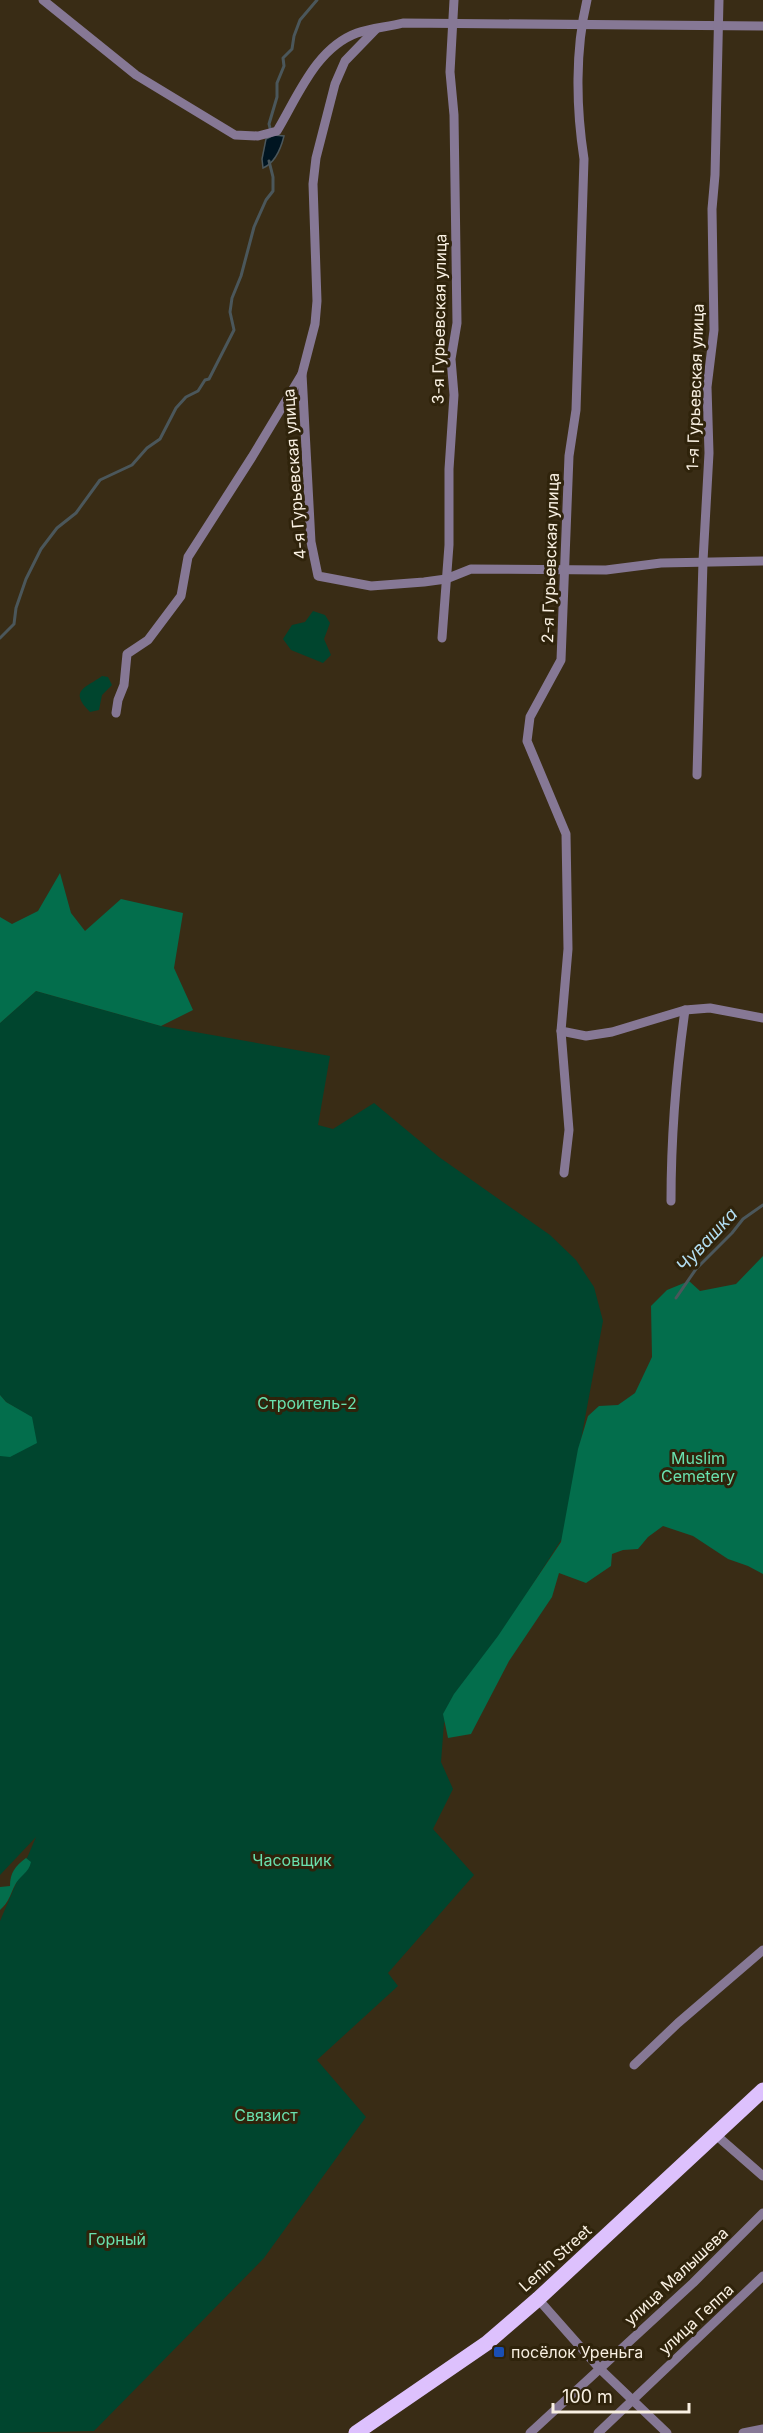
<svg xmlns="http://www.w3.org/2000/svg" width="763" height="2433" font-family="Inter,sans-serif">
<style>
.green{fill:#00452e}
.forest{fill:#036e4c}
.water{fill:#001521;stroke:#4b575b;stroke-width:1.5}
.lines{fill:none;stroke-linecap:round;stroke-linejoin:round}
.stream{stroke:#4b575b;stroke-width:3}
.street{stroke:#867895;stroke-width:9}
.primary{stroke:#ddc1fd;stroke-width:15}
.transit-dot{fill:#1a4fb4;stroke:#2f230b;stroke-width:2}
.labels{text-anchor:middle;stroke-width:6;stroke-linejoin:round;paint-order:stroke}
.street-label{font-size:16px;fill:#f9f0e2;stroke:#2f230b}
.park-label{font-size:16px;fill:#69e1ae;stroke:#2f230b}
.poi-label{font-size:16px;fill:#f9f0e2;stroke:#2f230b;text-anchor:start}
.water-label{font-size:18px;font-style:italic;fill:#b2ddf1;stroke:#2f230b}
</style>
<rect width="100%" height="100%" fill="#392c15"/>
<g class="green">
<path d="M313,611L325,615L330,623L324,639L331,655L323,663L291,650L283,639L292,625L305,622Z"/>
<path d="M102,676L108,677L112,685L102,695L99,710L90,712C68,690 86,688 102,676Z"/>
<path d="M36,991L161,1026L330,1056L318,1125L333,1129L374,1103L439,1157L550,1235L576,1260L594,1287L603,1321L563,1537L444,1723L441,1762L453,1789L433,1829L474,1875L388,1973L398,1986L317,2060L366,2117L264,2258L94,2431L0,2433V1921L36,1837L0,1875V1456H10L31,1417L6,1402L0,1395V1023Z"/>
</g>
<g class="forest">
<path d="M60,873L71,913L85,931L121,899L183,913L174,968L193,1010L161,1026L36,991L0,1023V917L12,924L38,911Z"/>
<path d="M763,1256V1574L748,1566L728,1559L693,1536L663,1526L648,1537L638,1549L623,1550L612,1554L611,1566L586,1583L559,1573L552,1597L509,1661L471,1734L448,1738L443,1714L454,1694L498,1636L561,1542L578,1449L588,1416L599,1406L618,1405L635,1393L652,1357L651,1306L667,1290L689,1281L700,1291L736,1284Z"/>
<path d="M0,1395L6,1402L32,1417L37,1443L10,1457L0,1456Z"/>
<path d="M26,1858L31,1862C29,1873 19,1876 15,1885C10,1895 9,1902 0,1910V1887L10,1886C10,1873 15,1866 26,1858Z"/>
</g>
<path class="water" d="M274,135L284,136C281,148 275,163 263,168L262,159L266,139Z"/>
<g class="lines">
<g class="stream">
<path d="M271,132L269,124L277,97V83L284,66L283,58L292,49L294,36L300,20L317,0"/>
<path d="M0,638L14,624L16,608L26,579L41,549L57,528L76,513L100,480L132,465L147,448L160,439L176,408L186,397L198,391L205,380L209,379L234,330L230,312L232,298L241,276L254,227L266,200L273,191V177L269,161"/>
<path d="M676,1298L696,1269L732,1233L743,1219L763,1205"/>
</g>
<g class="street">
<path d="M43,0L136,75L235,135L258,136L277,131C298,96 316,48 357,33C371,28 388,27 403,23L763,26"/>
<path d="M376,29L345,61L335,84L316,158L313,184L317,301L315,324L302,374L311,542L318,576L371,586L424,582L446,579L471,569L606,570L661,563L763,561"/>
<path d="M442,638L449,545V469L454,395L451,359L457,323L454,115L450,72L454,0"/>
<path d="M116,713L118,700L124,685L127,654L148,640L181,596L188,557L252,457L302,374"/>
<path d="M697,775L703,561L709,453L707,387L714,330L712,209L715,175L719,0"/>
<path d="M561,1031L586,1036L612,1032L685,1010L710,1008L763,1018"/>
<path d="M564,1173L569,1130L561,1031L568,949L566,834L527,741L530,717L561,660L569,456L576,410L584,159C576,108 575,50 587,0"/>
<path d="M671,1201C671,1136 676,1074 685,1010"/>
<path d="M634,2065L678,2023L763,1950"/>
<path d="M716,2135L763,2176"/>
<path d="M538,2299L599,2368L667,2433"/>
<path d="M530,2433L693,2283L763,2213"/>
<path d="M598,2433L763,2276"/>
<path d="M743,2433L763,2429"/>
</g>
<path class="primary" d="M356,2433L487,2343L538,2299L763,2090"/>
</g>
<rect class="transit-dot" x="493" y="2346" width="12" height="12" rx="3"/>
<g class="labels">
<g class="street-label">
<text transform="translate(439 319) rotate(-89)" y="6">3-я Гурьевская улица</text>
<text transform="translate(695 387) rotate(-88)" y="6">1-я Гурьевская улица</text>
<text transform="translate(294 474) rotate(-94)" y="6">4-я Гурьевская улица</text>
<text transform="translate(550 558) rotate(-88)" y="6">2-я Гурьевская улица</text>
<text transform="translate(555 2258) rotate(-42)" y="6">Lenin Street</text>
<text transform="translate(676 2276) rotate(-43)" y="6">улица Малышева</text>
<text transform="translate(696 2319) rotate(-43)" y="6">улица Геппа</text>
</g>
<g class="park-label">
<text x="307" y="1409">Строитель-2</text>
<text x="698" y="1464">Muslim<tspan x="698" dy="18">Cemetery</tspan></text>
<text x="292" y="1866">Часовщик</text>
<text x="266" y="2121">Связист</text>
<text x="117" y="2245">Горный</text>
</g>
<g class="poi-label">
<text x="511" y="2358">посёлок Уреньга</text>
</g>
<g class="water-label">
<text transform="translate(707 1240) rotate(-47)" y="6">Чувашка</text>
</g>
</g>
<path d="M553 2403v9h136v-9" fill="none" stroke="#f9f0e2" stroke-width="3"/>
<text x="562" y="2403" font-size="18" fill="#f9f0e2" stroke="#2f230b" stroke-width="4.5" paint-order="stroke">100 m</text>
</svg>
